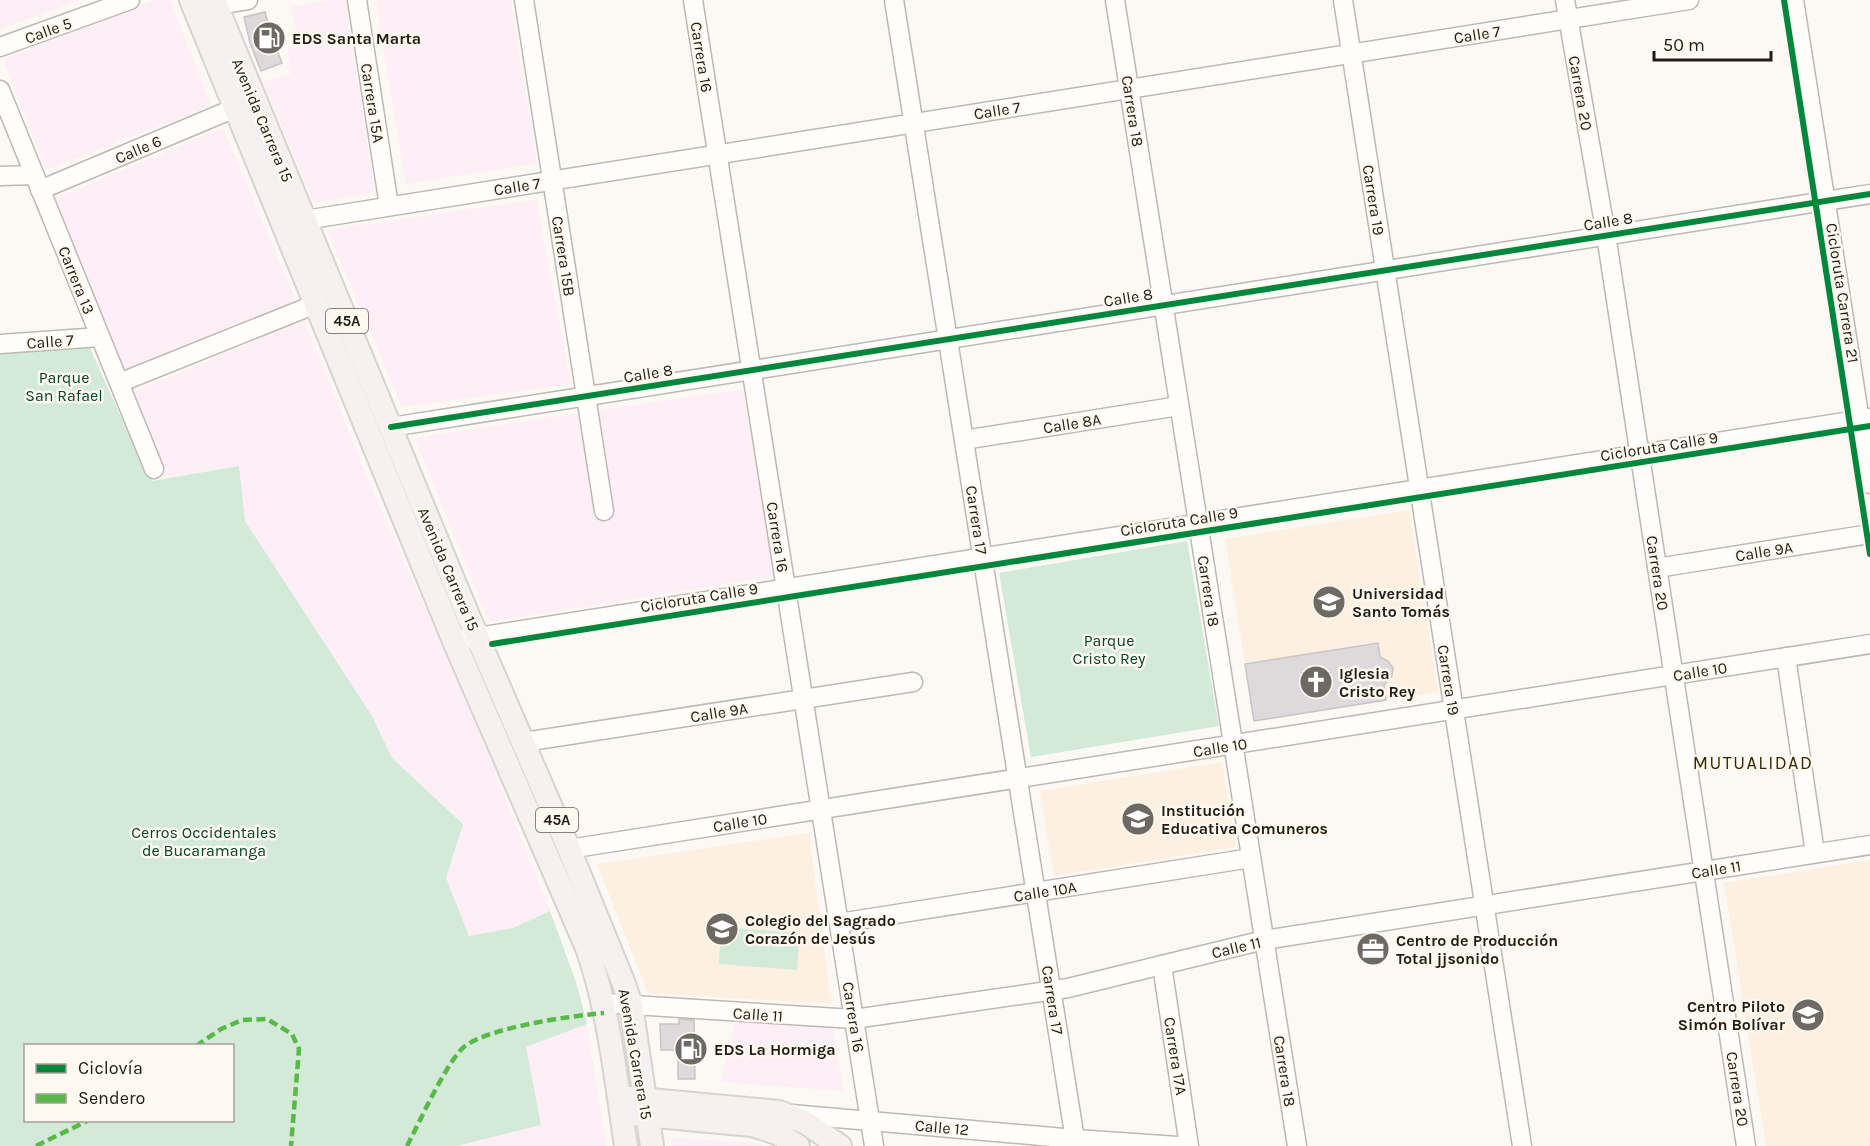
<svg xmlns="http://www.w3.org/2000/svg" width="1870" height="1146" font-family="Karla,sans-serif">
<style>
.industrial{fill:#fdeff5}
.built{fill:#fef0e0}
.green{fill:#d3ead8;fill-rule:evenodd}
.building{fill:#dedadc;stroke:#c8c4c5;stroke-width:1.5}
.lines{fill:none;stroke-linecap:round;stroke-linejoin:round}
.minor-casing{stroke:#bdb8b3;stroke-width:21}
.major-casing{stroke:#d6d4d1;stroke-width:26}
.minor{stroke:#fffefd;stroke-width:18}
.major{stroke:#f7f0f1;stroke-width:22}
.quiet{stroke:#58b947;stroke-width:4.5;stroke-dasharray:9 4.5;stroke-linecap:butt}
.cycleway-casing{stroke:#fff8f0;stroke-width:10}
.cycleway{stroke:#00873e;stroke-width:6}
.labels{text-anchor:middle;stroke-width:5;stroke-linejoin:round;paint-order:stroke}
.shield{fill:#fff8f0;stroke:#645e57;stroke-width:1.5}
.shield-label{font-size:15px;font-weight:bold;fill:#221c15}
.street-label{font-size:16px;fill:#221c15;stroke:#fff8f0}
.poi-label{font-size:16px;font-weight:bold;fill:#221c15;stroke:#fff8f0;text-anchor:start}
.park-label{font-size:16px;fill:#024527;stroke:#fff8f0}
.neighbourhood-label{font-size:18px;letter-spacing:1.5px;fill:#2f2a00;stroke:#fff8f0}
</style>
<rect width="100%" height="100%" fill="#fcf8f4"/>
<g class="industrial">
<path d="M0,0H80L0,29Z"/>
<path d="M155,0H170L211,106L46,170L3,59Z"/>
<path d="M333,0H345L375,192L314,203L263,82L290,75L288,48L296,30L291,7Z"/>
<path d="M376,0H511L537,163L406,184Z"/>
<path d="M223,128L296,301L125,372L52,200Z"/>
<path d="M536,200L571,384L402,407L327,230Z"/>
<path d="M304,321L369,482L471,712L550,911L513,928L469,937L446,878L463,823L392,758L372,716L245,521L239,466L168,478L132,392Z"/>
<path d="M743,389L774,576L489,622L415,438Z"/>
<path d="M736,1020L833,1027L843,1091L721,1082Z"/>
<path d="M587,1024L606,1146H457L541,1125L526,1047Z"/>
<path d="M671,1138L758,1143L762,1146H672Z"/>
</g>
<g class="built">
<path d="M1409,510L1438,692L1254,721L1225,539Z"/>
<path d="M1222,762L1236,847L1054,876L1040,791Z"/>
<path d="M809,833L831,1004L648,993L597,864Z"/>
<path d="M1870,860V1146H1766L1724,883Z"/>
</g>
<g class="green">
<path d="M89,346L138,455L152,481L239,466L245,521L372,716L392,758L463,824L446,878L469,936L513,928L550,911L576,982L587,1024L526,1047L541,1125L457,1146H0V351ZM26,1046H232V1120H26Z"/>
<path d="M1187,541L1219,726L1031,757L999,573Z"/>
<path d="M721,927L800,933L797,970L719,964Z"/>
</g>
<g class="building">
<path d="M265,12L274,48H276L282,63L261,71L250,43L244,17Z"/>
<path d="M1378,643L1380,657L1388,661L1393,668L1392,676L1384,685L1386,700L1254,721L1245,664Z"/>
<path d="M679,1019L694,1020L695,1079H678V1050H661L660,1024H679Z"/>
</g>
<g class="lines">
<defs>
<g id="minor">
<path d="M357,0L389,206"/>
<path d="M524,0L604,511"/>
<path d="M693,0L874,1146"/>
<path d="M894,0L1076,1146"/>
<path d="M1115,0L1297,1146"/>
<path d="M1343,0L1522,1146"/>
<path d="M1565,0L1606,235L1746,1146"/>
<path d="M1794,0L1870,484"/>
<path d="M203,7L248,0"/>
<path d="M0,47L130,0"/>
<path d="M0,90L154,469"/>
<path d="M0,176L34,175"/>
<path d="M40,190L235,108"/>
<path d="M305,220L1689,0"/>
<path d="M0,344L100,337"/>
<path d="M119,383L316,304"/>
<path d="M391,427L1870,194"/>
<path d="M964,440L1179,406"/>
<path d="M1657,568L1870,534"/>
<path d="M464,639L1870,418"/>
<path d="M1786,657L1815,853"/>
<path d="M524,742L913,682"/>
<path d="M569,849L1870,644"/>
<path d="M839,923L1251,858"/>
<path d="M1162,965L1189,1146"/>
<path d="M602,1003L854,1019L1068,988L1264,940L1870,845"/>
<path d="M791,1114L1075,1139L1178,1146"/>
</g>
<g id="major">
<path d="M191,0L454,641L587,948C609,1010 616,1081 626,1146"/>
<path d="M214,0L467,613L569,849L624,984L631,1005L652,1146"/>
<path d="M629,1098L779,1112L806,1123L840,1146"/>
<path d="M634,1114L752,1125L777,1133L798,1146"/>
</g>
</defs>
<use href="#minor" class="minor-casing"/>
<use href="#major" class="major-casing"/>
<use href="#minor" class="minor"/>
<use href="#major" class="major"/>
<g class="quiet">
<path d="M196,1046L221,1029L242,1020L267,1019L292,1034L299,1049L291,1146"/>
<path d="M36,1146L89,1120"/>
<path d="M407,1146C418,1125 448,1059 465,1046C491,1027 570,1016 604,1013"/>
</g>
<defs>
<g id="cycleway">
<path d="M1784,0L1870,554"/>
<path d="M391,427L1870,194"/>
<path d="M492,644L1870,426"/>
</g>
</defs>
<use href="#cycleway" class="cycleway-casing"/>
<use href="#cycleway" class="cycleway"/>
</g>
<defs>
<symbol id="fuel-disc" viewBox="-11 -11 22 22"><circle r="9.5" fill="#6e6963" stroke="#fff8f0"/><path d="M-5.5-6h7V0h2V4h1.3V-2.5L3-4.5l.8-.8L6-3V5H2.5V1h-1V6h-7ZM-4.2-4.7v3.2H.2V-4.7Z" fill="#fff"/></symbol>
<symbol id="university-disc" viewBox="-11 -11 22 22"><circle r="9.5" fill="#6e6963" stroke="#fff8f0"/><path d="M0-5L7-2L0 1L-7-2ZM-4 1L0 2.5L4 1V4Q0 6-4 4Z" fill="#fff"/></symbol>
<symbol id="church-disc" viewBox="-11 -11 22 22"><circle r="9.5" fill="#6e6963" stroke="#fff8f0"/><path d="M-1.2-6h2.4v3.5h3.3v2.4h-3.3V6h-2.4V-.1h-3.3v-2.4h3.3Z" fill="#fff"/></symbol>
<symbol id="school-disc" viewBox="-11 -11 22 22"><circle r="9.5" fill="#6e6963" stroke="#fff8f0"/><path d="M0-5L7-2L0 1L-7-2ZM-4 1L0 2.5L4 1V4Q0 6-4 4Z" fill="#fff"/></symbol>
<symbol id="office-disc" viewBox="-11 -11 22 22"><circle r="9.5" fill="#6e6963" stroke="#fff8f0"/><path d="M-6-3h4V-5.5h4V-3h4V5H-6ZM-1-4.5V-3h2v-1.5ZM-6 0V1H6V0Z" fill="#fff"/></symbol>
</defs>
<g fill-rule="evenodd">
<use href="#fuel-disc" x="250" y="19" width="38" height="38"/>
<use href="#university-disc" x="1310" y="583" width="38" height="38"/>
<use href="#church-disc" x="1297" y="663" width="38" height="38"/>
<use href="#school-disc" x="1119" y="800" width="38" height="38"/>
<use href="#school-disc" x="703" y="910" width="38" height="38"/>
<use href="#office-disc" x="1354" y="930" width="38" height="38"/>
<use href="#school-disc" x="1789" y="996" width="38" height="38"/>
<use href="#fuel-disc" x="672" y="1030" width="38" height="38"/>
</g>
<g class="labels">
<g class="shield">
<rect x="326" y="309" width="42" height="24" rx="4.5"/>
<rect x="536" y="808" width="42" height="24" rx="4.5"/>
</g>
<g class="shield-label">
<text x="347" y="326">45A</text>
<text x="557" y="825">45A</text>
</g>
<g class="street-label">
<text transform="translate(48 30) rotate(-20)" y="6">Calle 5</text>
<text transform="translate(1477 34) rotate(-9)" y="6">Calle 7</text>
<text transform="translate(702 57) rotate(81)" y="6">Carrera 16</text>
<text transform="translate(1581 93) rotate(80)" y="6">Carrera 20</text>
<text transform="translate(373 103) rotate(81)" y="6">Carrera 15A</text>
<text transform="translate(997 110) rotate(-9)" y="6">Calle 7</text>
<text transform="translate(1133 111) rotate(81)" y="6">Carrera 18</text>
<text transform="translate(263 120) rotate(67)" y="6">Avenida Carrera 15</text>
<text transform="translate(138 149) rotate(-23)" y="6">Calle 6</text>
<text transform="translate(517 186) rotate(-9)" y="6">Calle 7</text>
<text transform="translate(1374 200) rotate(81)" y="6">Carrera 19</text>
<text transform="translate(1608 221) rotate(-9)" y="6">Calle 8</text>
<text transform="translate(564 256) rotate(81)" y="6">Carrera 15B</text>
<text transform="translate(77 280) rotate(68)" y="6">Carrera 13</text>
<text transform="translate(1843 293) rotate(81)" y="6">Cicloruta Carrera 21</text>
<text transform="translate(1128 297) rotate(-9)" y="6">Calle 8</text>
<text transform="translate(50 341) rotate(-4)" y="6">Calle 7</text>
<text transform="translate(648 373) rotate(-9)" y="6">Calle 8</text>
<text transform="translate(1072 423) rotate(-9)" y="6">Calle 8A</text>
<text transform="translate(1659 446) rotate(-9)" y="6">Cicloruta Calle 9</text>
<text transform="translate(977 520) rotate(81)" y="6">Carrera 17</text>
<text transform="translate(1179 521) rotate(-9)" y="6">Cicloruta Calle 9</text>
<text transform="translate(778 537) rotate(81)" y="6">Carrera 16</text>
<text transform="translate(1764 551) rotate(-9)" y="6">Calle 9A</text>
<text transform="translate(449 569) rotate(67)" y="6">Avenida Carrera 15</text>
<text transform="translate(1658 573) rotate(81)" y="6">Carrera 20</text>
<text transform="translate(1209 591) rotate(81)" y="6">Carrera 18</text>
<text transform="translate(699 597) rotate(-9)" y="6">Cicloruta Calle 9</text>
<text transform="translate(1700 671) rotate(-9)" y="6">Calle 10</text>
<text transform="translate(1449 680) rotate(81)" y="6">Carrera 19</text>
<text transform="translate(719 712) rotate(-9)" y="6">Calle 9A</text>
<text transform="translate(1220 747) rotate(-9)" y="6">Calle 10</text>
<text transform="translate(740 822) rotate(-9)" y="6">Calle 10</text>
<text transform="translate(1716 869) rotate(-9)" y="6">Calle 11</text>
<text transform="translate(1045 891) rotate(-9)" y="6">Calle 10A</text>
<text transform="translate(1236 947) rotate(-13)" y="6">Calle 11</text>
<text transform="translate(1053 1000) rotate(81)" y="6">Carrera 17</text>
<text transform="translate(758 1014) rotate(4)" y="6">Calle 11</text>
<text transform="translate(854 1017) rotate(81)" y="6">Carrera 16</text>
<text transform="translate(636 1054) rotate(80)" y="6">Avenida Carrera 15</text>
<text transform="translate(1176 1056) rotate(81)" y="6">Carrera 17A</text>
<text transform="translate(1285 1071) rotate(81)" y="6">Carrera 18</text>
<text transform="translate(1738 1089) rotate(81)" y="6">Carrera 20</text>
<text transform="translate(942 1127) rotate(5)" y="6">Calle 12</text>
</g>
<g class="poi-label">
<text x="292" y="44">EDS Santa Marta</text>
<text x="1352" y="599">Universidad<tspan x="1352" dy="18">Santo Tomás</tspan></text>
<text x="1339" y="679">Iglesia<tspan x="1339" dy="18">Cristo Rey</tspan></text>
<text x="1161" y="816">Institución<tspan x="1161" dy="18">Educativa Comuneros</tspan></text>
<text x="745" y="926">Colegio del Sagrado<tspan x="745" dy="18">Corazón de Jesús</tspan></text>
<text x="1396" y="946">Centro de Producción<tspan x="1396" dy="18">Total jjsonido</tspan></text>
<text x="1785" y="1012" text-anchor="end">Centro Piloto<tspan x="1785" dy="18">Simón Bolívar</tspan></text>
<text x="714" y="1055">EDS La Hormiga</text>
</g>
<g class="park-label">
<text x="64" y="383">Parque<tspan x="64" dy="18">San Rafael</tspan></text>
<text x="1109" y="646">Parque<tspan x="1109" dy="18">Cristo Rey</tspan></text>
<text x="204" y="838">Cerros Occidentales<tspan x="204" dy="18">de Bucaramanga</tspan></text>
</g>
<g class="neighbourhood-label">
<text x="1753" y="769">MUTUALIDAD</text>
</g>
</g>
<rect x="24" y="1044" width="210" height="78" fill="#fff8f0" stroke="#a7a098" stroke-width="1.5"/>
<rect x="36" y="1064" width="30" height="9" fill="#00873e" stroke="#a7a098" stroke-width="1.5"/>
<text x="78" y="1074" font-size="18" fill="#221c15">Ciclovía</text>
<rect x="36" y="1094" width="30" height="9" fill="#58b947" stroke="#a7a098" stroke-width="1.5"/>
<text x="78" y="1104" font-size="18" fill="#221c15">Sendero</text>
<path d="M1654 51v9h117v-9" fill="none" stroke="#221c15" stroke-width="3"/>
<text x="1663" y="51" font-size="18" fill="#221c15" stroke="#fff8f0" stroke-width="4.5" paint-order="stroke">50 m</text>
</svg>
